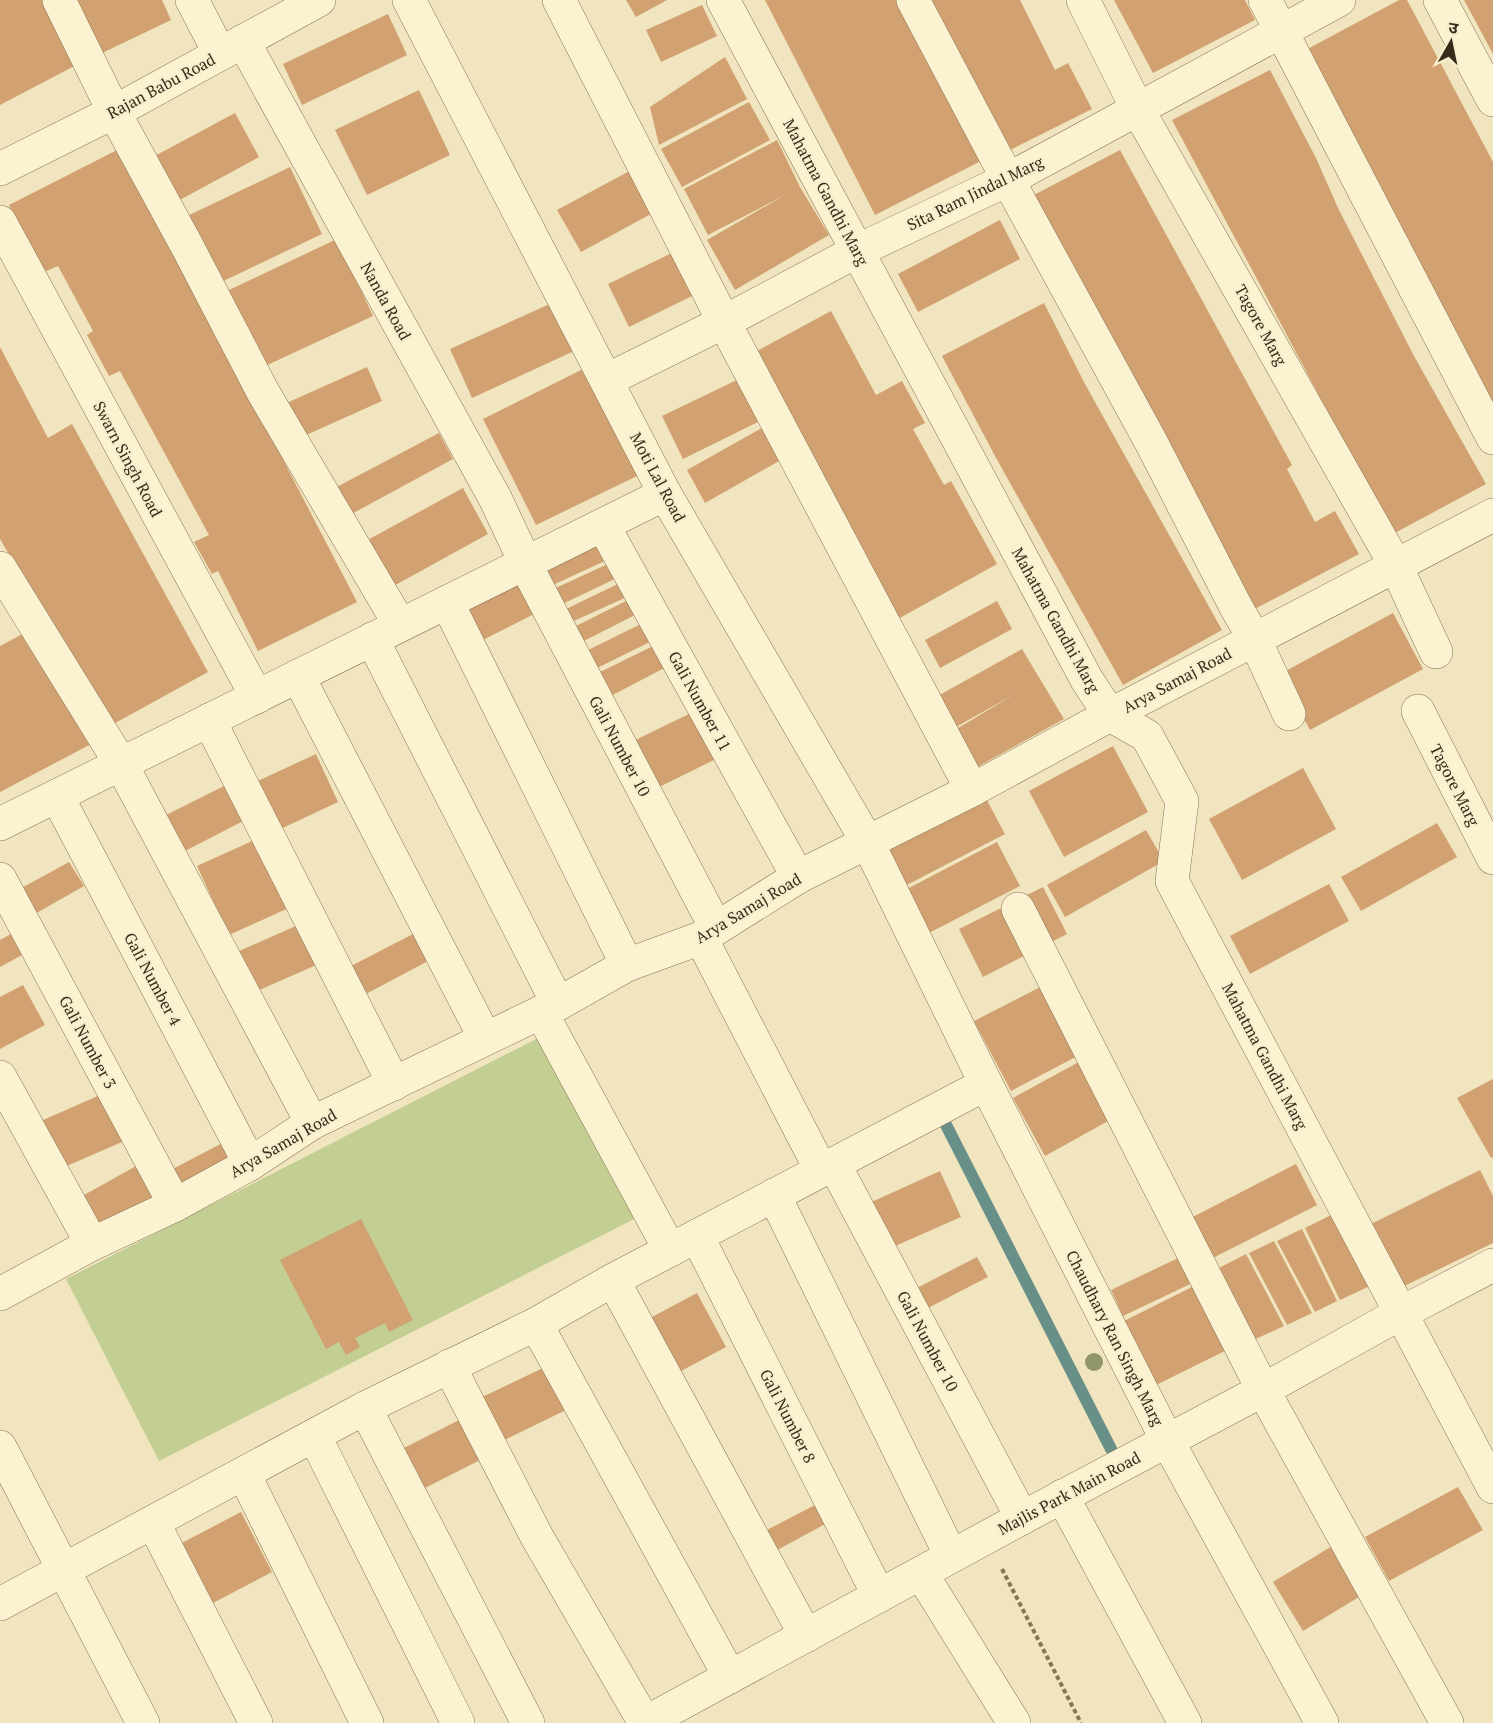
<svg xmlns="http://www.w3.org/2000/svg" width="1493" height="1723" font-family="'PT Serif','Noto Sans Devanagari',serif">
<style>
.green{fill:#c3ce92}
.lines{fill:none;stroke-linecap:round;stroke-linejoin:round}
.stream{stroke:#698f89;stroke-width:12}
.building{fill:#d1a171}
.minor-casing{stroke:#897556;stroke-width:34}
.path{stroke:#897556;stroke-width:4;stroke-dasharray:4.5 3;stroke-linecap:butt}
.minor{stroke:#fbf2d1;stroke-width:33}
.tree{fill:#919668}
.labels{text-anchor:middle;stroke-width:4.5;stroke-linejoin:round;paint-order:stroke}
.street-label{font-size:16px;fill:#382b1b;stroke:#f7eece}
</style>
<rect width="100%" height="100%" fill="#f0e5be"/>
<path class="green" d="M544,1035L638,1217L159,1461L66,1279Z"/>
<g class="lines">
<path class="stream" d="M941,1115L1111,1449"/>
</g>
<g class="building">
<path d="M0,0H48L82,62L0,105Z"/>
<path d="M71,0H162L171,20L98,55Z"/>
<path d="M626,0H667L636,17Z"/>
<path d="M765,0H899L983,160L875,215Z"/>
<path d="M925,0H1020L1055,70L1068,63L1092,109L1004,153Z"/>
<path d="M1114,0H1245L1255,20L1153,73Z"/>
<path d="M1399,0H1407L1493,162V420L1300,53Z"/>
<path d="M1464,0H1493V54L1477,24Z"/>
<path d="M702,5L717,36L661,62L646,30Z"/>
<path d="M388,14L407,55L302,105L283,64Z"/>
<path d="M725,57L747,99L659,145L650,107Z"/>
<path d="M1270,70L1316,158L1338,208L1414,356L1486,484L1393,534L1172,120Z"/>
<path d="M419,90L450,155L367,195L335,130Z"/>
<path d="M749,102L770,140L682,187L661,149Z"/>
<path d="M235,113L259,157L176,202L151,158Z"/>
<path d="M777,140L800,187L829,235L735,290L707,240L785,195L708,235L684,189Z"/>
<path d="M121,148L357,602L258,651L218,571L212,574L194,542L209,535L120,371L109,376L87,335L93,331L58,266L44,272L9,205Z"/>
<path d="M1120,150L1292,465L1287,469L1315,522L1335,511L1359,554L1249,612L1028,198Z"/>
<path d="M290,167L322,234L215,285L183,218Z"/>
<path d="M637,167L660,209L581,252L557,210Z"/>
<path d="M1000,220L1020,259L918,312L898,274Z"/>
<path d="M337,239L373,316L263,367L227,291Z"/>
<path d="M676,251L696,294L629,327L608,284Z"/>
<path d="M552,303L574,351L472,398L450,349Z"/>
<path d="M1044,303L1085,384L1222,630L1123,685L995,456L942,356Z"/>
<path d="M831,311L876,395L902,381L925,423L913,429L944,485L951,481L997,564L898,619L757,351Z"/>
<path d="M0,347L48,438L72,424L208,672L108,727L42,610L0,539Z"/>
<path d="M367,367L382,401L295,440L280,406Z"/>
<path d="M583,369L637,476L536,525L483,419Z"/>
<path d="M741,378L762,420L683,459L662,416Z"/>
<path d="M767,425L786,457L705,503L687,470Z"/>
<path d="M439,433L453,459L346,517L331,490Z"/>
<path d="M463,488L488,534L390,588L364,542Z"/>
<path d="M603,543L607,560L544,589L538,576Z"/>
<path d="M610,563L619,577L554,608L547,592Z"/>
<path d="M521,578L538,612L477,643L460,609Z"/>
<path d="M626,580L629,596L565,625L560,612Z"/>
<path d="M632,598L639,613L576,645L570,629Z"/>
<path d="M997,601L1012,629L940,668L925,640Z"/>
<path d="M1393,613L1423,669L1310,730L1280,674Z"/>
<path d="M645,622L656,639L589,672L580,654Z"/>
<path d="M34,628L95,742L0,792V646Z"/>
<path d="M657,644L670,665L605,699L592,676Z"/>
<path d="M1022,649L1064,719L970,771L953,731L1015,694L954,728L936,697Z"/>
<path d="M693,712L718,758L653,790L627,744Z"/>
<path d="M1113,746L1148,812L1064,857L1029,791Z"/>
<path d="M316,754L338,802L270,834L247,786Z"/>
<path d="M1303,768L1336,829L1242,880L1209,819Z"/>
<path d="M234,781L253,816L185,851L166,815Z"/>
<path d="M983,793L1005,834L903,887L882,845Z"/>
<path d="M1437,823L1457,857L1361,911L1341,877Z"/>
<path d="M1146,830L1164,861L1065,917L1047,885Z"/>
<path d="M261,837L293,906L229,935L197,866Z"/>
<path d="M997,842L1020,886L927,934L905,890Z"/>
<path d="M69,862L84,886L33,915L18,890Z"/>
<path d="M1329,884L1349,921L1250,974L1230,936Z"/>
<path d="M1043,887L1067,934L983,977L959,929Z"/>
<path d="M305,922L323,962L255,992L237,952Z"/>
<path d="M22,928L33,949L0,967V940Z"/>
<path d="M415,933L430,960L364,995L349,967Z"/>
<path d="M1052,981L1089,1050L1011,1091L974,1021Z"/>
<path d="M23,985L45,1025L0,1049V997Z"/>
<path d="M1097,1052L1128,1110L1045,1156L1013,1098Z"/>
<path d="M1493,1079V1157L1491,1158L1457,1098Z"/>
<path d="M107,1092L129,1139L55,1171L34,1124Z"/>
<path d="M232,1138L243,1159L180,1191L169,1171Z"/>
<path d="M145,1161L168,1201L100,1239L77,1199Z"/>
<path d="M1296,1164L1317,1205L1201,1264L1207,1276L1123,1316L1111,1290L1195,1250L1181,1223Z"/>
<path d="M1480,1170L1493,1196V1243L1394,1291L1363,1228Z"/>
<path d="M940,1171L961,1217L886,1250L865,1205Z"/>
<path d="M1335,1213L1370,1286L1340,1300L1305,1228Z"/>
<path d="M361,1219L413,1320L389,1332L385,1323L355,1338L360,1347L346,1355L339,1342L326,1349L280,1260Z"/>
<path d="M1302,1229L1337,1301L1315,1312L1277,1241Z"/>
<path d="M1274,1241L1312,1313L1287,1325L1249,1253Z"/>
<path d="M1246,1254L1284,1326L1249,1342L1215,1270Z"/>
<path d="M977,1257L988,1277L926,1309L913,1290Z"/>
<path d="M1206,1280L1239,1344L1154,1386L1122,1322Z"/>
<path d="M697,1293L726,1347L668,1378L639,1324Z"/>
<path d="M547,1366L568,1409L498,1443L476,1400Z"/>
<path d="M469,1415L490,1455L417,1492L396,1452Z"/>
<path d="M1458,1487L1483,1530L1389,1581L1365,1537Z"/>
<path d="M819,1503L829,1522L768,1555L757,1535Z"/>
<path d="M241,1512L272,1572L209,1605L178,1545Z"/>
<path d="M1342,1540L1372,1589L1303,1631L1273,1582Z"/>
</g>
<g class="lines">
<defs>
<g id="minor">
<path d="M59,0L114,112L187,246L263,392L400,625"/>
<path d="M192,0L220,54"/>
<path d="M409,0L665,494L868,843L986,1084L1167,1440L1322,1723"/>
<path d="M559,0L724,322L972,790"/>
<path d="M723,0L1087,680L1110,715L1147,736L1182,801L1172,881L1493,1487"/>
<path d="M913,0L1014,191L1151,442L1236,607L1255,640L1289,714"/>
<path d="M1083,0L1137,108L1396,566L1436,652"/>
<path d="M1265,0L1493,438"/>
<path d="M1440,0L1493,100"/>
<path d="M243,41L495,498L533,579L716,928"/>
<path d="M0,169L114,112L319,0"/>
<path d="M0,222L257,697"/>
<path d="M607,380L724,322L857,251L1009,179L1339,0"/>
<path d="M603,525L798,877"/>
<path d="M0,568L121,764L312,1123"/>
<path d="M447,602L627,965"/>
<path d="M372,639L558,1004"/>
<path d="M298,676L485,1038"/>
<path d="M1418,711L1493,858"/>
<path d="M209,720L394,1084"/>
<path d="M57,796L250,1164"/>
<path d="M0,824L665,494"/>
<path d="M0,879L175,1205"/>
<path d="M1018,909L1263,1390L1447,1723"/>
<path d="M701,938L821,1170"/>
<path d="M541,1012L670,1250"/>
<path d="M0,1077L92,1244"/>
<path d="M834,1164L1022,1518"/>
<path d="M774,1195L951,1556"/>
<path d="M697,1236L879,1596"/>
<path d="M613,1280L806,1636"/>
<path d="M0,1294L92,1244L175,1205L250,1164L312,1123L558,1004L627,965L701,938L798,877L972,790L1110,715L1493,515"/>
<path d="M536,1324L730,1677"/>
<path d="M449,1366L537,1537L645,1723"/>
<path d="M365,1408L528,1723"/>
<path d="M315,1437L458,1723"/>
<path d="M0,1447L143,1723"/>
<path d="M244,1474L367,1723"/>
<path d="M1062,1496L1185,1723"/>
<path d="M153,1522L256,1723"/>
<path d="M921,1573L1014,1723"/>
<path d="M0,1604L365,1408L536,1324L613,1280L986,1084"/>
<path d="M645,1723L1022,1518L1263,1390L1401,1313L1493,1265"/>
</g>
</defs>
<use href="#minor" class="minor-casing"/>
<path class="path" d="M1002,1569L1081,1723"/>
<use href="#minor" class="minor"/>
</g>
<circle class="tree" cx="1094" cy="1362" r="9"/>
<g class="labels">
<g class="street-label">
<text transform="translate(161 86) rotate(-28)" y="6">Rajan Babu Road</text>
<text transform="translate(826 192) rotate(62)" y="6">Mahatma Gandhi Marg</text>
<text transform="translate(975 193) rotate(-26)" y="6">Sita Ram Jindal Marg</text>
<text transform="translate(386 301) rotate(61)" y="6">Nanda Road</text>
<text transform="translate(1261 325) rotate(61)" y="6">Tagore Marg</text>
<text transform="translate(128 459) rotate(62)" y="6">Swarn Singh Road</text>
<text transform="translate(658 477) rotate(62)" y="6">Moti Lal Road</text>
<text transform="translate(1056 620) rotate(61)" y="6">Mahatma Gandhi Marg</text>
<text transform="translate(1177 680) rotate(-28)" y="6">Arya Samaj Road</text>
<text transform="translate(700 701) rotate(61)" y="6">Gali Number 11</text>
<text transform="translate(620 746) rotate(62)" y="6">Gali Number 10</text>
<text transform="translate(1455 785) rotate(63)" y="6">Tagore Marg</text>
<text transform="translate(748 908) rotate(-31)" y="6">Arya Samaj Road</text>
<text transform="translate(153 979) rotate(62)" y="6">Gali Number 4</text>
<text transform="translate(88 1042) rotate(62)" y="6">Gali Number 3</text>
<text transform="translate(1265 1056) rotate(62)" y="6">Mahatma Gandhi Marg</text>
<text transform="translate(283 1143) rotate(-30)" y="6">Arya Samaj Road</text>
<text transform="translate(1115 1338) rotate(63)" y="6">Chaudhary Ran Singh Marg</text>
<text transform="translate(928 1341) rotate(62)" y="6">Gali Number 10</text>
<text transform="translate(788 1416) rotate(63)" y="6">Gali Number 8</text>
<text transform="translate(1069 1493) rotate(-28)" y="6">Majlis Park Main Road</text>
</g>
</g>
<g transform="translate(1451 42) rotate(9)" stroke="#f7eece" stroke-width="4.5" paint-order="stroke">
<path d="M0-4.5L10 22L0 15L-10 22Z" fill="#382b1b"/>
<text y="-9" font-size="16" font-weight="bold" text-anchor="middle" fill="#382b1b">उ</text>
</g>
</svg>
